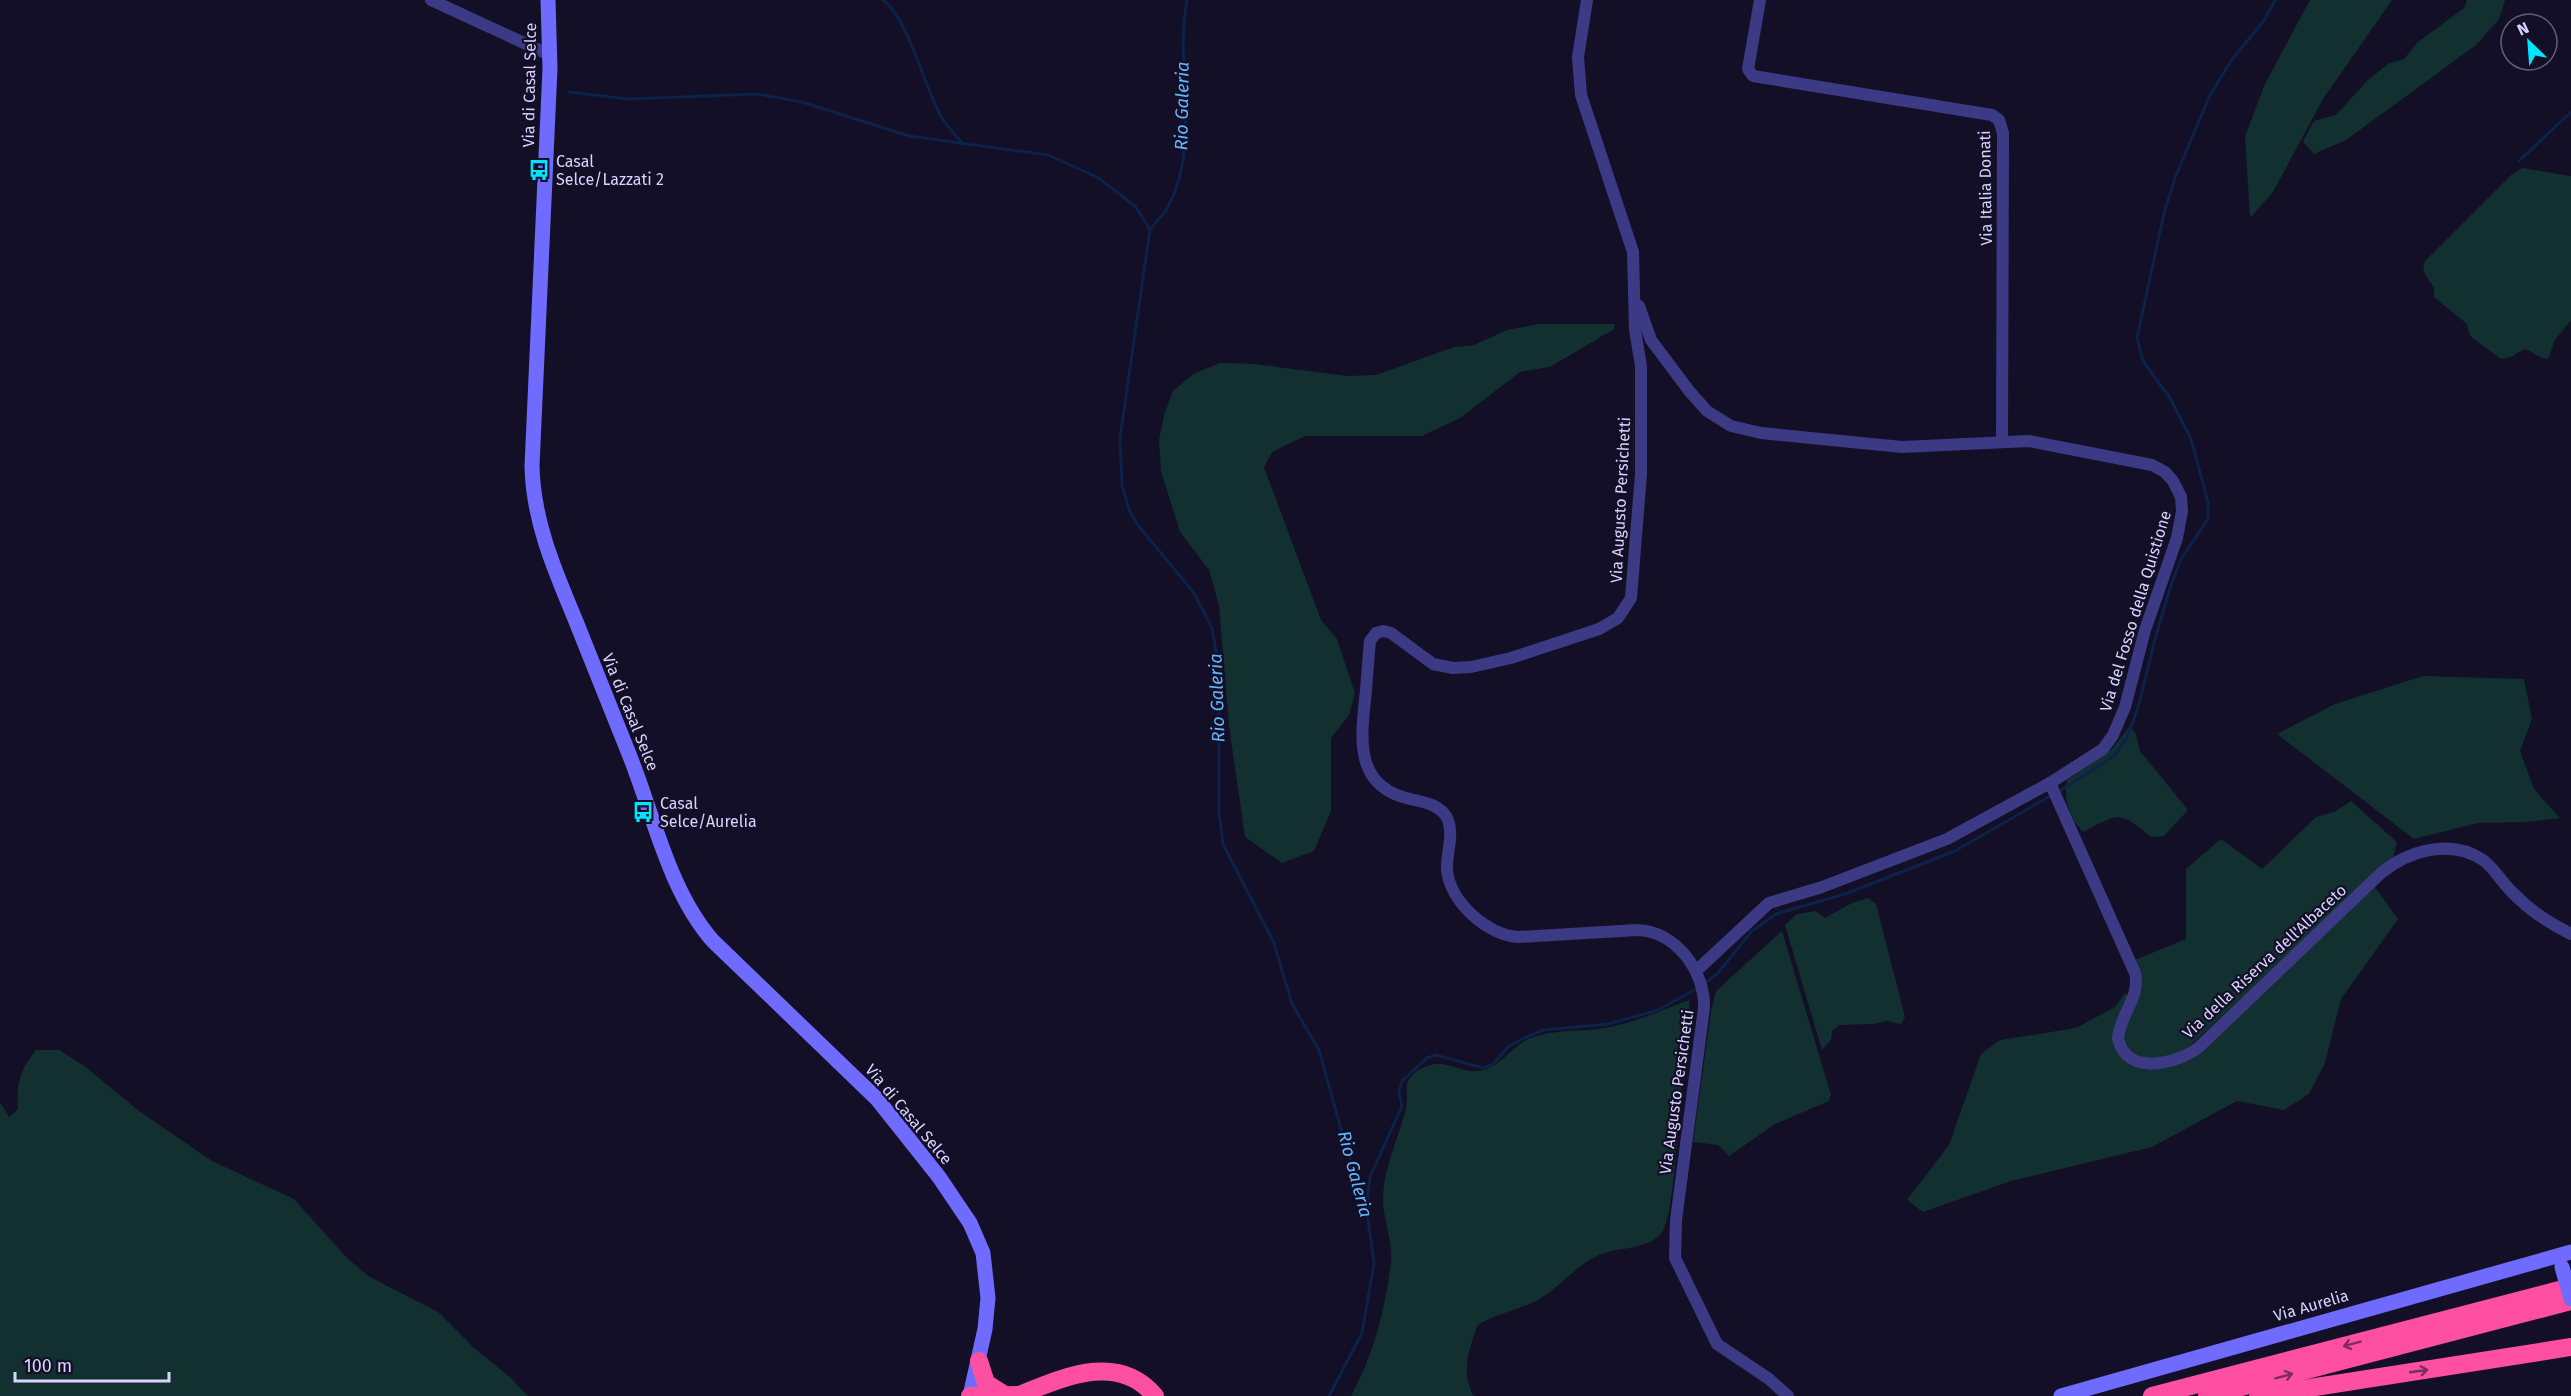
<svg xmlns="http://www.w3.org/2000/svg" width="2571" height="1396" font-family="'Fira Sans',sans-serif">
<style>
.green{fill:#12302f}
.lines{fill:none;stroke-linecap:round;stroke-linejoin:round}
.stream{stroke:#0c2248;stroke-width:3}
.street{stroke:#3d3a85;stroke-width:12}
.secondary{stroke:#6f6bff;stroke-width:15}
.highway{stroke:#ff4fa3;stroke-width:18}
.secondary-bridge{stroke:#6f6bff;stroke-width:15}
.oneway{stroke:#7d2c5e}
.labels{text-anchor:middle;stroke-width:4.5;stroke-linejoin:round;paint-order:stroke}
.street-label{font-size:16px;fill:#d9d4ff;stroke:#130f26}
.poi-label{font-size:16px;fill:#d9d4ff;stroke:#130f26;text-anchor:start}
.water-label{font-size:18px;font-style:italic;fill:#62b6ff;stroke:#130f26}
</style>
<rect width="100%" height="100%" fill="#130f26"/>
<g class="green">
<path d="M2310,0H2392L2323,99L2273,192L2250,218L2245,136L2265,84Z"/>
<path d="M2467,0H2505L2499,19L2476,45L2346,140L2314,154L2303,142L2314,121L2336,115L2368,80L2388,64L2404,59L2417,43L2464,8Z"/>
<path d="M2522,168L2571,176V320L2555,340L2548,359C2538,358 2533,351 2524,349L2511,357L2501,359L2470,336L2467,324L2434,297V288C2428,277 2419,272 2426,260L2511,175Z"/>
<path d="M1539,324H1615L1614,329L1550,367L1520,372L1460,418L1422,436H1305L1272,452L1264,467L1321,620L1337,639L1355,693L1349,715L1331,738V811L1314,851L1282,863L1245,837L1229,726L1219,605L1209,570L1180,532L1161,471L1159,440L1164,415L1173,391L1193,374L1220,363L1255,364L1347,376L1376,375L1454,347L1474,345L1507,330Z"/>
<path d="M2423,676L2524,679L2532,719L2520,751L2534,789L2560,818L2527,822L2478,823L2414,839L2277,734L2335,704Z"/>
<path d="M2130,726L2136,735L2140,751L2188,810L2164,836L2151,837C2118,810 2120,813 2083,832C2070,819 2063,798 2067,780L2111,750Z"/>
<path d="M2351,801L2397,842L2393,859L2182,1053L2160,1060L2134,1056L2122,1037L2142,985L2135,960L2186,939V869L2221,839L2262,869L2316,817L2334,812Z"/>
<path d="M2374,886L2398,919L2341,999L2325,1063L2309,1094L2284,1110L2237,1101L2152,1147L2011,1181L1923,1212L1907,1200L1949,1145L1981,1054L2000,1040L2076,1028L2115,1007L2125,993L2129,998L2117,1030L2129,1062L2146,1070L2183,1063Z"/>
<path d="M1868,898L1876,904L1905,1017L1901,1024L1887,1021L1873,1024L1839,1025L1832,1031L1831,1040L1822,1050L1785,925L1797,914L1816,911L1825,918L1852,903Z"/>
<path d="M1782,931L1831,1095L1829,1101L1775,1124L1729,1156L1718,1145L1693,1142L1711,1011L1716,991Z"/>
<path d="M1689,1000L1690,1023C1687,1044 1684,1065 1681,1087C1678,1112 1675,1221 1660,1235C1645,1250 1617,1247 1599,1255C1578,1264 1564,1283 1544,1296C1523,1310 1499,1312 1478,1325C1469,1348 1460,1374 1474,1396H1351C1374,1354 1385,1310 1391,1262C1393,1239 1382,1218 1383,1195C1385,1164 1399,1137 1406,1108C1408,1099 1405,1088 1408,1081C1410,1077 1414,1073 1417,1071C1445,1054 1457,1074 1478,1071C1501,1069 1511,1045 1531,1038C1551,1030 1577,1031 1598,1029C1629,1025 1660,1011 1689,1000Z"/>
<path d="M36,1050H59L83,1065L139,1111L212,1161L294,1199L346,1257L368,1276L438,1312L474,1348L510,1377L528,1396H0V1102L9,1117L18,1109C16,1085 20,1069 36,1050Z"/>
</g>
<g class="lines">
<g class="stream">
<path d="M883,0C908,17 925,90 942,118C948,127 956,136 963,144"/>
<path d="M1187,0C1174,68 1202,143 1168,207C1164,215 1156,222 1150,229L1120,438L1122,486L1130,512L1137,524L1194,593L1212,628L1219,668V814L1223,844L1274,943L1292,1004L1319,1050L1348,1154L1366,1206L1374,1263L1362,1333L1329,1396"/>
<path d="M569,92L627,99L757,94L802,102L909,136L1048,155L1097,177L1135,206L1150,229"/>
<path d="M2519,161L2571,112"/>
<path d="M2060,791L2114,756L2127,738L2139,704L2155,639L2171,585L2181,559L2208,519V502L2191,439L2170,398L2143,361L2137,338L2164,213L2175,178L2210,95L2231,61L2265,19L2275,0"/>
<path d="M1706,982L1717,974L1752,931L1776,914L1845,894L1955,851L2052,795"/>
<path d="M1367,1203L1370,1177L1402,1106L1399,1092L1402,1081L1427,1058L1436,1055L1483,1068L1492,1065L1508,1047L1522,1039L1544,1030L1608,1024L1658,1010L1698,988"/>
</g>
<g class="street">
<path d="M431,0L550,55"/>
<path d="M1587,0L1578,57L1581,95L1633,252L1635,330L1641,366V474L1631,598L1618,618L1599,629L1511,658L1471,667L1453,668L1433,664L1391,633L1383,631L1376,633L1370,641C1368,661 1367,681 1365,700C1360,744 1357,787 1410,799C1424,802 1442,805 1448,820C1454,836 1446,854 1447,870C1450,902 1488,936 1519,937L1637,930C1676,931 1705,971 1704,1008L1676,1220L1675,1258L1717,1344L1769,1379L1788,1396"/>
<path d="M1760,0L1748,69L1753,76L1992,115L1999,120L2003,133L2002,441"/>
<path d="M1639,306L1651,340L1690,392L1707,411L1731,426L1761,433L1902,447L2029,441L2152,465L2165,472L2173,481L2181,497L2182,511L2177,538L2145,630L2125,707L2113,735L2103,749L2050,783L1947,839L1822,887L1769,903L1696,971"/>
<path d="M2050,783L2135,973C2141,996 2120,1015 2118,1038C2126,1077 2176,1064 2198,1048L2380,874C2407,851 2450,838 2483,860C2494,868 2501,881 2511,891C2529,910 2548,923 2571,934"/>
</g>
<g class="secondary">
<path d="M548,0L550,68L532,466C533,520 554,569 575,619C593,664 611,709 629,754C654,816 669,891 713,941L877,1099L939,1177L970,1223L983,1253L988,1298L985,1329L970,1396"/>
<path d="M2061,1396L2571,1252"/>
</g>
<g class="highway">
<path d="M979,1361L986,1383L1005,1395"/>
<path d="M970,1396L1020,1395"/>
<path d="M1017,1396C1062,1378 1118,1351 1155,1396"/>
<path d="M2152,1396L2571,1287"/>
<path d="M2207,1396L2571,1301"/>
<path d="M2258,1396L2571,1347"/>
</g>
<path class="secondary-bridge" d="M2562,1267L2571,1299"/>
</g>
<defs><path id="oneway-shaft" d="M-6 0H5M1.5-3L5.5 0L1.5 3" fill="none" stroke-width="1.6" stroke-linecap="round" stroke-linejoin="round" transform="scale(1.5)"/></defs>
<g class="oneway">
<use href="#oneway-shaft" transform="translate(2352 1344) rotate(165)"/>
<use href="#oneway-shaft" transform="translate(2419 1371) rotate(-8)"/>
<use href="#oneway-shaft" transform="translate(2284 1376) rotate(-15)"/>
</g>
<defs>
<symbol id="bus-bare" viewBox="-9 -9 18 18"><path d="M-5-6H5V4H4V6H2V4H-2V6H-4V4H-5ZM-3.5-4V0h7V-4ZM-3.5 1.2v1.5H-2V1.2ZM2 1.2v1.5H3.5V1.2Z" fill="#00e5ff" stroke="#130f26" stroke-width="2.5" paint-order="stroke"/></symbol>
</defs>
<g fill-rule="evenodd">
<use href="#bus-bare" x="524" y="155" width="30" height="30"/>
<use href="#bus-bare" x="628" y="797" width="30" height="30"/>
</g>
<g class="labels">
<g class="street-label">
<text transform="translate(529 85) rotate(-89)" y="6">Via di Casal Selce</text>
<text transform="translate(1985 188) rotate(-91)" y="6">Via Italia Donati</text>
<text transform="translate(1620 500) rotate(-87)" y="6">Via Augusto Persichetti</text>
<text transform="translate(2135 611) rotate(-73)" y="6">Via del Fosso della Quistione</text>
<text transform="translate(631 712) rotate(68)" y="6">Via di Casal Selce</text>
<text transform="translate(2264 961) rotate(-43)" y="6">Via della Riserva dell'Albaceto</text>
<text transform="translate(1676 1092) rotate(-82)" y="6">Via Augusto Persichetti</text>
<text transform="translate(909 1114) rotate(50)" y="6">Via di Casal Selce</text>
<text transform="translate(2311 1305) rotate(-16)" y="6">Via Aurelia</text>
</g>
<g class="poi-label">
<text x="556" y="167">Casal<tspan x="556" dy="18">Selce/Lazzati 2</tspan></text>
<text x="660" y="809">Casal<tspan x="660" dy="18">Selce/Aurelia</tspan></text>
</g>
<g class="water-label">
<text transform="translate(1182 106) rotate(-89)" y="6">Rio Galeria</text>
<text transform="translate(1217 698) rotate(-92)" y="6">Rio Galeria</text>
<text transform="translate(1355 1174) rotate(75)" y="6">Rio Galeria</text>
</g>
</g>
<g transform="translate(2529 42) rotate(335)"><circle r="28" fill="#130f26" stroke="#625e7d" stroke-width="1.5"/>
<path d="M0-4.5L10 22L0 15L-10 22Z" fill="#00e5ff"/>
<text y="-9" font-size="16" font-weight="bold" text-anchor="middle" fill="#d9d4ff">N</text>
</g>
<path d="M15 1372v9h154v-9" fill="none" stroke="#d9d4ff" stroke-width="3"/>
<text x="24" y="1372" font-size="18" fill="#d9d4ff" stroke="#130f26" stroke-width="4.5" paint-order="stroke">100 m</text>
</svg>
